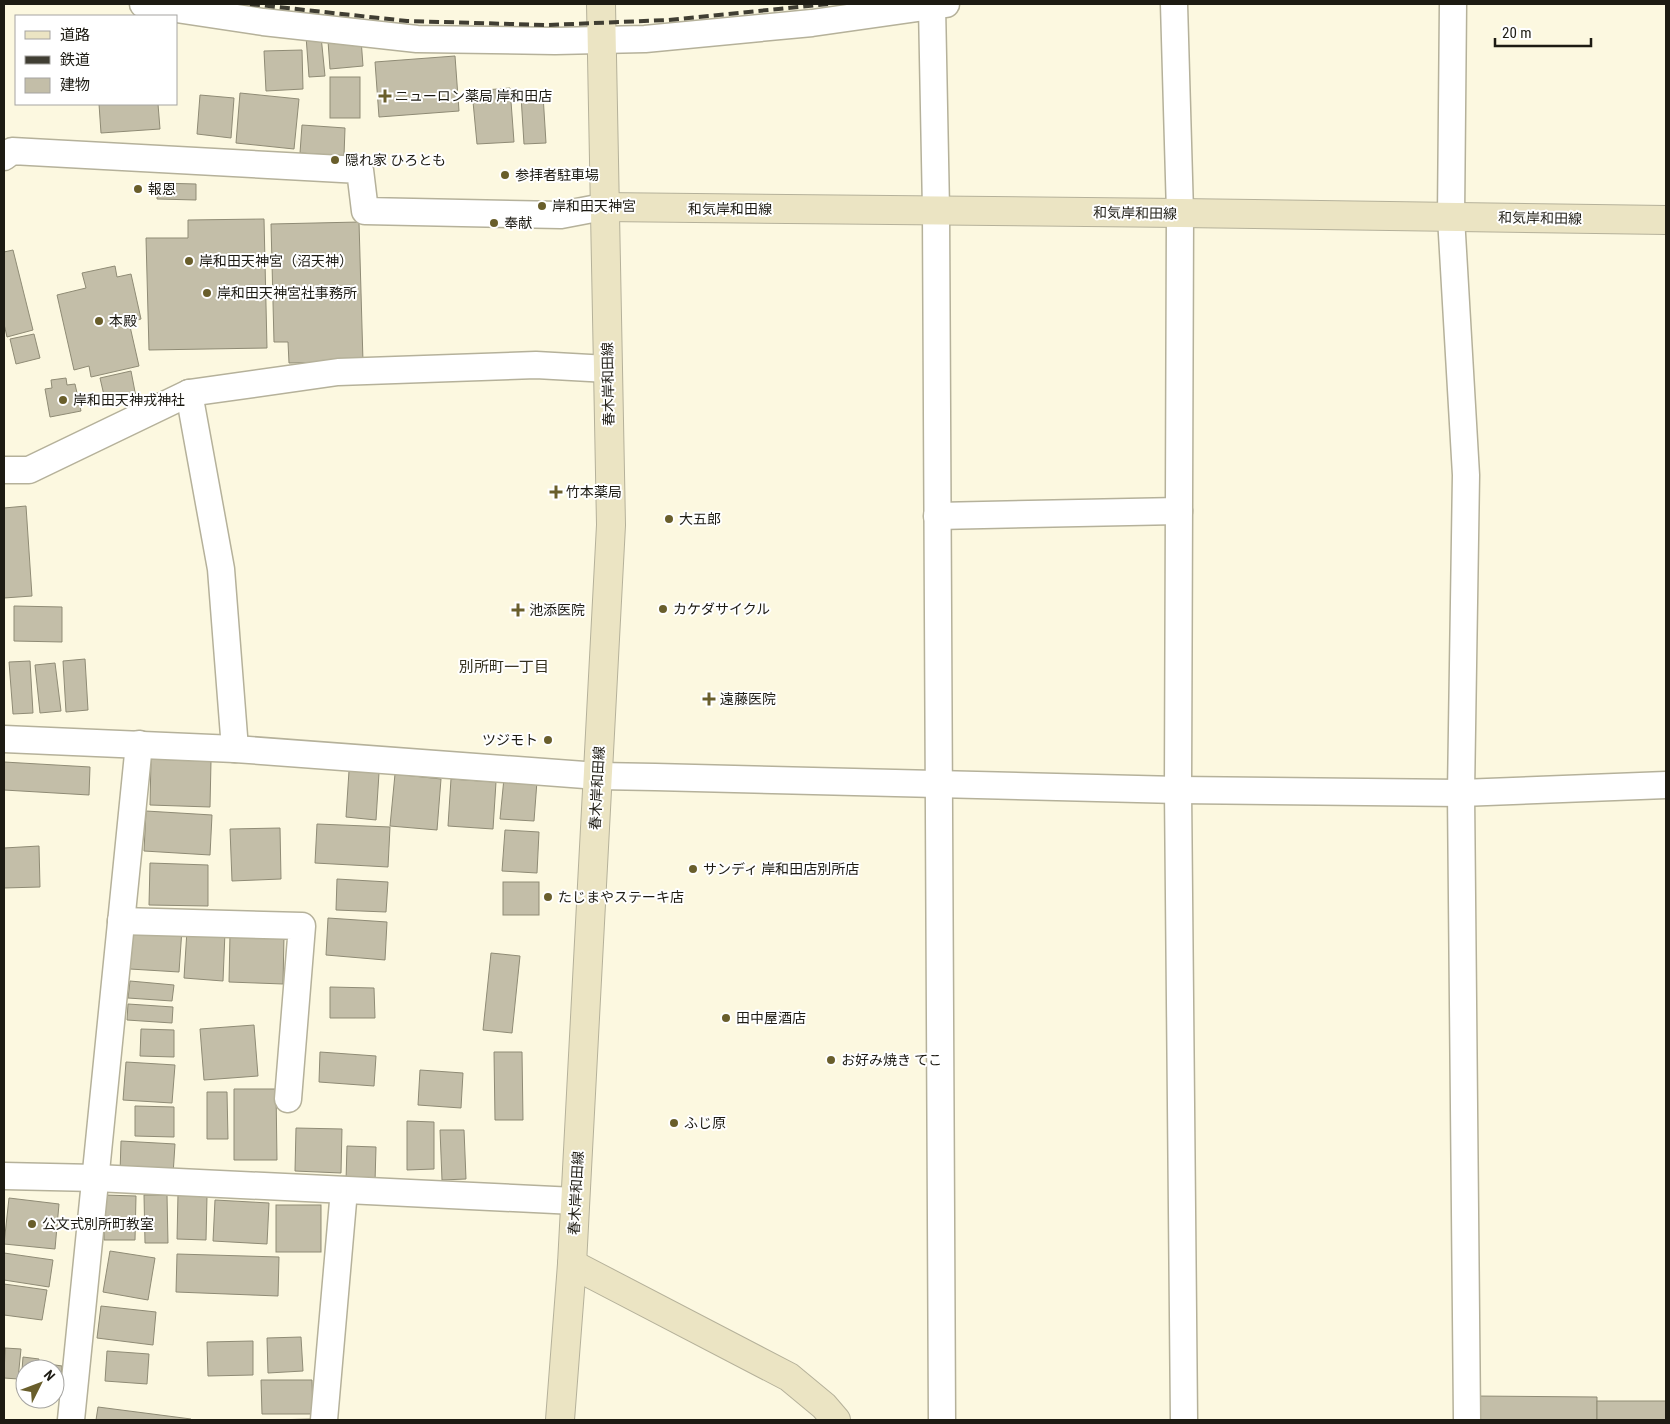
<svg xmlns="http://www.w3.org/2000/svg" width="1670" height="1424" font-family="'Roboto Condensed','Noto Sans JP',sans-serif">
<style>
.building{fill:#c3bea8;stroke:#8f8b75}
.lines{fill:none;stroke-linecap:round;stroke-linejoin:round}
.street-casing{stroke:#b5b19a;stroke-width:29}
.secondary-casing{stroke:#b5b19a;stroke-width:30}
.street{stroke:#fff;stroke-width:26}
.secondary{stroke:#ebe4c3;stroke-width:28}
.rail{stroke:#403e33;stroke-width:4;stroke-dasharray:10 5;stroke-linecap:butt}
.poi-dot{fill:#695e2b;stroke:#fff;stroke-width:2}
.labels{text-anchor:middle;stroke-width:4;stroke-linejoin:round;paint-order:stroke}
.poi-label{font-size:14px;fill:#1d1b13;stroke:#fff;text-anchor:start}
.street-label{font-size:14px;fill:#1d1b13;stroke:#fff}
.neighbourhood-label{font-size:15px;fill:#34301d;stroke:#fff}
</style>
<rect width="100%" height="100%" fill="#fcf8e0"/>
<g class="building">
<path d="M306,36H321L325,76L309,77Z"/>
<path d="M361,39L363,66L330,69L328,41Z"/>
<path d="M302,50L303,89L266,91L264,51Z"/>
<path d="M455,56L459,111L379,117L375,62Z"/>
<rect x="330" y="77" width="30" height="41"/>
<path d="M510,88L514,142L477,144L472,91Z"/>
<path d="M240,93L299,99L294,149L236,143Z"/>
<path d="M200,95L234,98L231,138L197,134Z"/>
<path d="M543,95L546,143L524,144L521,96Z"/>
<path d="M99,104H158L160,129L101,133Z"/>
<path d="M302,125L345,128L344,156L300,153Z"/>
<path d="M158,183L196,184V200L157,199Z"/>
<path d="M264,219L267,348L149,350L146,238H188V220Z"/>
<path d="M359,222L363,362L289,363L288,342H274L271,224Z"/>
<path d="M13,250L33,330L7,337L4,324V252Z"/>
<path d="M115,266L117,277L131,274L141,319L129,322L139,366L91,377L89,366L74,370L57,295L86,288L82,273Z"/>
<path d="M34,334L40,358L16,364L10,339Z"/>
<path d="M131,371L136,397L106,404L100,378Z"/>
<path d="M66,378L67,385L75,384L81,411L50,417L45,389L52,388L51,380Z"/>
<path d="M26,506L32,596L4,598V508Z"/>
<path d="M14,606L62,607V642L14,641Z"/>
<path d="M85,659L88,710L66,712L63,661Z"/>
<path d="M30,661L33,713L13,714L9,662Z"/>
<path d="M55,663L61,711L40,713L35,665Z"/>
<path d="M151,759L211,761L210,807L150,805Z"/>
<path d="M4,762L90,767L89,795L4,790Z"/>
<path d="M349,771L379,773L376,820L346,817Z"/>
<path d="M395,774L441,779L437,830L390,826Z"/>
<path d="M504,778L537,781L534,821L500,819Z"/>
<path d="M451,779L496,782L493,829L448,826Z"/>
<path d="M146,811L212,815L210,855L144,851Z"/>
<path d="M317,824L390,827L388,867L315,863Z"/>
<path d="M280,828L281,879L232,881L230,829Z"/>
<path d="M505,830L539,832L537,873L502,871Z"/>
<path d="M39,846L40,887L4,888V848Z"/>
<path d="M150,863L208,865V906L149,905Z"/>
<path d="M337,879L388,882L386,912L336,910Z"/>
<rect x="503" y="882" width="36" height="33"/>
<path d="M328,918L387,922L385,960L326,955Z"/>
<path d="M133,925L182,929L179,972L130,969Z"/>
<path d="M187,930L225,932L223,981L184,978Z"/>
<path d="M230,934L284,936L283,984L229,982Z"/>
<path d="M491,953L520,956L512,1033L483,1030Z"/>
<path d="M130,981L174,985L172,1001L128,998Z"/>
<path d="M330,987L374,988L375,1018H330Z"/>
<path d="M128,1004L173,1007L172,1023L127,1020Z"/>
<path d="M254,1025L258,1076L204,1080L200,1029Z"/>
<path d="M141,1029L174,1030V1057L140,1056Z"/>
<path d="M320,1052L376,1056L374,1086L319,1082Z"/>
<path d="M494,1052H522L523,1120H495Z"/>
<path d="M126,1062L175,1065L172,1103L123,1100Z"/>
<path d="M420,1070L463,1073L461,1108L418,1105Z"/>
<path d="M234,1089H276L277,1160H234Z"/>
<path d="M207,1092H227L228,1139H207Z"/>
<path d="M135,1106L174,1107V1137L135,1136Z"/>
<path d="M407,1121L434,1122V1169L407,1170Z"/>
<path d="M296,1128L342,1129L341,1173L295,1171Z"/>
<path d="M440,1130H464L466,1179L442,1180Z"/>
<path d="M121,1141L175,1144L173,1175L120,1173Z"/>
<path d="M347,1146L376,1147L375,1182L346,1181Z"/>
<path d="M178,1194L207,1196L206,1240L177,1239Z"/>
<path d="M104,1195L136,1196L135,1240H104Z"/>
<path d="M144,1195H167L168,1243H145Z"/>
<path d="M9,1198L59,1204L55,1249L4,1244Z"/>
<path d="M215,1200L269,1203L267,1244L213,1241Z"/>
<rect x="276" y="1205" width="45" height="47"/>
<path d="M110,1251L155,1258L148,1300L103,1292Z"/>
<path d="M4,1253L53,1260L49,1287L4,1280Z"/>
<path d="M177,1254L279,1257L278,1296L176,1292Z"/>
<path d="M4,1284L47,1290L42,1320L4,1315Z"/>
<path d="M101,1306L156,1312L153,1345L97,1338Z"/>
<path d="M301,1337L303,1371L268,1373L267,1338Z"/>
<path d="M253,1341V1375L208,1376L207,1342Z"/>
<path d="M5,1348L21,1349L18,1379L4,1378Z"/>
<path d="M107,1351L149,1354L147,1384L105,1381Z"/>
<path d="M23,1357L39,1359L38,1369H25V1384H21Z"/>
<path d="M42,1363L62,1366L60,1388L55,1387V1369H42Z"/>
<path d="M261,1380H312L313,1414H262Z"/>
<path d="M1474,1396L1597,1397V1420H1474Z"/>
<rect x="1597" y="1401" width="69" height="19"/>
<path d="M98,1407L191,1419V1420H96Z"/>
<path d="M312,1419V1420H270Z"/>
</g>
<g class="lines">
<defs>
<g id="street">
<path d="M143,4L263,22L417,39L555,41L645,39L812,23L946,4"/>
<path d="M1174,4L1180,213L1178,790L1184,1420"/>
<path d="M1453,4L1451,217L1466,475L1461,793L1467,1420"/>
<path d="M932,6L936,210L942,1420"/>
<path d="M4,157L12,151L360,170L365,211L561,215L603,207"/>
<path d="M189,393L221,569L235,749"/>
<path d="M4,470H29L189,393L338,372L536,365L608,369"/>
<path d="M937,516L1179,511"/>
<path d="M4,739L235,749L598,776L655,777L1178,790L1461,793L1666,785"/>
<path d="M121,921L302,926L288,1099"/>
<path d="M4,1176L96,1178L575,1201"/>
<path d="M71,1420L139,744"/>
<path d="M324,1420L344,1190"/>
</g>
<g id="secondary">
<path d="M603,207L1180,213L1666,220"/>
<path d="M572,1264L789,1377L824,1406L836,1420"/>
<path d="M560,1420L572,1264L611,525L601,4"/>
</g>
</defs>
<use href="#street" class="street-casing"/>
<use href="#secondary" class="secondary-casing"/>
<use href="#street" class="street"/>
<use href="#secondary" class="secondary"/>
<path class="rail" d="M250,4L407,21L547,25L668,20L828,4"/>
</g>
<g class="poi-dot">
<path d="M382.5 88.5h5v5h5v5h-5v5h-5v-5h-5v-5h5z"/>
<circle cx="335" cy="160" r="5"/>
<circle cx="505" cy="175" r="5"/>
<circle cx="138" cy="189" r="5"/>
<circle cx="542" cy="206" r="5"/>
<circle cx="494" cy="223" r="5"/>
<circle cx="189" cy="261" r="5"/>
<circle cx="207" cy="293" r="5"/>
<circle cx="99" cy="321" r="5"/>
<circle cx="63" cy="400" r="5"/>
<path d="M553.5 484.5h5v5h5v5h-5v5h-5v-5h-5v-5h5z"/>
<circle cx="669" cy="519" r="5"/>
<circle cx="663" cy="609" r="5"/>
<path d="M515.5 602.5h5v5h5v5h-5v5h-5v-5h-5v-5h5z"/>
<path d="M706.5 691.5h5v5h5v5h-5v5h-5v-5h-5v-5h5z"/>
<circle cx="548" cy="740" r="5"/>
<circle cx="693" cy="869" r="5"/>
<circle cx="548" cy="897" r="5"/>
<circle cx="726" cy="1018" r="5"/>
<circle cx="831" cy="1060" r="5"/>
<circle cx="674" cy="1123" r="5"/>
<circle cx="32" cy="1224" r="5"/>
</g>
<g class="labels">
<g class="poi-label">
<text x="395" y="101">ニューロン薬局 岸和田店</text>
<text x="345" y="165">隠れ家 ひろとも</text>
<text x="515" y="180">参拝者駐車場</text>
<text x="148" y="194">報恩</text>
<text x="552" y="211">岸和田天神宮</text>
<text x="504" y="228">奉献</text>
<text x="199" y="266">岸和田天神宮（沼天神）</text>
<text x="217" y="298">岸和田天神宮社事務所</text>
<text x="109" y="326">本殿</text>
<text x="73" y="405">岸和田天神戎神社</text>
<text x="566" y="497">竹本薬局</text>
<text x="679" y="524">大五郎</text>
<text x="673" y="614">カケダサイクル</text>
<text x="529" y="615">池添医院</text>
<text x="720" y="704">遠藤医院</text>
<text x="538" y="745" text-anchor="end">ツジモト</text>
<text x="703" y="874">サンディ 岸和田店別所店</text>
<text x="558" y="902">たじまやステーキ店</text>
<text x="736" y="1023">田中屋酒店</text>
<text x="841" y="1065">お好み焼き てこ</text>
<text x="684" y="1128">ふじ原</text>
<text x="42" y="1229">公文式別所町教室</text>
</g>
<g class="street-label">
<text x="730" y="214">和気岸和田線</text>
<text transform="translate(1135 213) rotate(1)" y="5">和気岸和田線</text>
<text transform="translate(1540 218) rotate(1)" y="5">和気岸和田線</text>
<text transform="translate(608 384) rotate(-91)" y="5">春木岸和田線</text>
<text transform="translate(597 788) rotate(-87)" y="5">春木岸和田線</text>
<text transform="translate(576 1193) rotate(-87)" y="5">春木岸和田線</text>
</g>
<g class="neighbourhood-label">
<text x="504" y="672">別所町一丁目</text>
</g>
</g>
<rect width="1670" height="1424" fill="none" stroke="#1d1b13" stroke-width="10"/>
<rect x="15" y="15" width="162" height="90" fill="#ffffff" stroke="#a5a4a1"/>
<rect x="25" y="31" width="25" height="8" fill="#ebe4c3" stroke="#a5a4a1"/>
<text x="60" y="40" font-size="15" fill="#1d1b13">道路</text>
<rect x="25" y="56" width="25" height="8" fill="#403e33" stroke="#a5a4a1"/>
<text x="60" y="65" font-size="15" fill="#1d1b13">鉄道</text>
<rect x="25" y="78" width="25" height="15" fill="#c3bea8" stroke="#a5a4a1"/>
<text x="60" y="90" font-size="15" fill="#1d1b13">建物</text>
<g transform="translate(40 1384) rotate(48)"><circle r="24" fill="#ffffff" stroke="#a5a4a1"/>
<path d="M0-4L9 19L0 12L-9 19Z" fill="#695e2b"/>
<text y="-8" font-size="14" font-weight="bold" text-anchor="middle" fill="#1d1b13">N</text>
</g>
<path d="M1495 38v8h96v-8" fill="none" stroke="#1d1b13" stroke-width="2.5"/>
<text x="1502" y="38" font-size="15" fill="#1d1b13" stroke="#ffffff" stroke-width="4" paint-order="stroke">20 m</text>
</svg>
